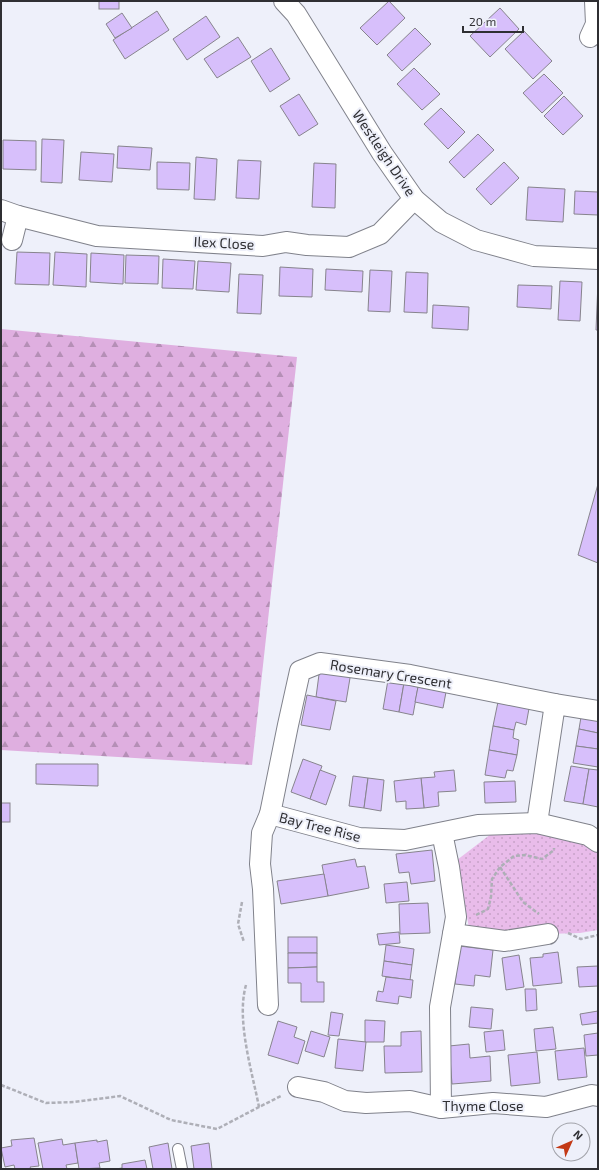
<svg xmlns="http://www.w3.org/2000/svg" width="599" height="1170" font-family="'Exo 2',sans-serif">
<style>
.forest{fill:url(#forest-firs)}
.park{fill:url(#park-dots)}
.building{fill:#d7bffb;stroke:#87848d}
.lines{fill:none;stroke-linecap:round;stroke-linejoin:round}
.service-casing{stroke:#80828b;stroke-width:12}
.minor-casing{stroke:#80828b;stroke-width:22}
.path{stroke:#aeafb7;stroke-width:2.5;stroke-dasharray:4 2;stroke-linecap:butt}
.service{stroke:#fff;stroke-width:10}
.minor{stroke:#fff;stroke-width:20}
.labels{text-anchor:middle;stroke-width:4;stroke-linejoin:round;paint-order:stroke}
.street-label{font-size:14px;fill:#2f2f33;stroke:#eef0fa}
</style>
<defs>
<pattern id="forest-firs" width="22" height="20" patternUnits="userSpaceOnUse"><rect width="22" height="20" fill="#dfafe0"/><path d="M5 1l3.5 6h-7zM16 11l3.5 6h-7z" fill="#b58fb6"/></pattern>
<pattern id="park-dots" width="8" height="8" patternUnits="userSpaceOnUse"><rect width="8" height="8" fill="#e9bcea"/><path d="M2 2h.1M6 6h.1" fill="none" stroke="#c8a2c9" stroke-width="1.8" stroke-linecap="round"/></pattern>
</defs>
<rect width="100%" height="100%" fill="#eef0fa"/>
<path class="forest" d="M1,329L297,357L252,765L1,750Z"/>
<path class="park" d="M537,823L598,842V930L580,933L548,934L505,941L469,928L457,860L491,834Z"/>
<g class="building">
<rect x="99" y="1" width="20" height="8"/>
<path d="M389,1L405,18L377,45L360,28Z"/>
<path d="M500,8L519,29L490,57L470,36Z"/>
<path d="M157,11L169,30L125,59L113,40Z"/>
<path d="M122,13L132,28L115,38L106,24Z"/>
<path d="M206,16L220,37L187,60L173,39Z"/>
<path d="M415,28L431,44L402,71L387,55Z"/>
<path d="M524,31L552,61L533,79L505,49Z"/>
<path d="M238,37L251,57L217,78L204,59Z"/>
<path d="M271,48L290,79L270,92L251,61Z"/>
<path d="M414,68L440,94L422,110L397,84Z"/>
<path d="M544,74L563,93L542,113L523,93Z"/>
<path d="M299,94L318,124L299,136L280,106Z"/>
<path d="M564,96L583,116L563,135L544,116Z"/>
<path d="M441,108L465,132L448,149L424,124Z"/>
<path d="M478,134L494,150L464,178L449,162Z"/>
<path d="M42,139L64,140L62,183L41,182Z"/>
<path d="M3,140L36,141V170L3,169Z"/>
<path d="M118,146L152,148L150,170L117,168Z"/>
<path d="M81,152L114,154L112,182L79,180Z"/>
<path d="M196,157L217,159L215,200L194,199Z"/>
<path d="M238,160L261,161L259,199L236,198Z"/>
<path d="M157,162L190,163L189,190L157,189Z"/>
<path d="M504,162L519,178L491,205L476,189Z"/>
<path d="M314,163L336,164L335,208L312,207Z"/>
<path d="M528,187L565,189L563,222L526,220Z"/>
<path d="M575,191L598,192V215L574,214Z"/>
<path d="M17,252L50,253L49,285L15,284Z"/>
<path d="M55,252L87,254L86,287L53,285Z"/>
<path d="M91,253L124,255L123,284L90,282Z"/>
<path d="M126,255L159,256L158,284L125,283Z"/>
<path d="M163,259L195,261L193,289L162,288Z"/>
<path d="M198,261L231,263L229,292L196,290Z"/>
<path d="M280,267L313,269L312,297L279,296Z"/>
<path d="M326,269L363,271L362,292L325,290Z"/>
<path d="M370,270L392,271L390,312L368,311Z"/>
<path d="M406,272L428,273L427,313L404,312Z"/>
<path d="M239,274L263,275L261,314L237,313Z"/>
<path d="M560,281L582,282L580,321L558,320Z"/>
<path d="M598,282V330H596Z"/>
<path d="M518,285L552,286L551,309L517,307Z"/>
<path d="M433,305L469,307L468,330L432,328Z"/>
<path d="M598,484V563L578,555Z"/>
<path d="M320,667L351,672L346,702L316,697Z"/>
<path d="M388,680L404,683L399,712L383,709Z"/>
<path d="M404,683L418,687L413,715L399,712Z"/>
<path d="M418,687L446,692L443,708L415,702Z"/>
<path d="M307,695L336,701L330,730L301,725Z"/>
<path d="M499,697L530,703L526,725L516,722L514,730L493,726Z"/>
<path d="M581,717L598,720V733L579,729Z"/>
<path d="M493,726L514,730L513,738L519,740L517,755L489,750Z"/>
<path d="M579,729L598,733V749L576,746Z"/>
<path d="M576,746L598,749V767L573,763Z"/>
<path d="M489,750L517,755L513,771L507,770L505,778L485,775Z"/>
<path d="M303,759L322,766L310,799L291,792Z"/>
<path d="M36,764H98V786L36,784Z"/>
<path d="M571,766L589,769L583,804L564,801Z"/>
<path d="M589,769L598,770V807L583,804Z"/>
<path d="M320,770L336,776L326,805L310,799Z"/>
<path d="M454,770L456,791L438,792L439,806L424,808L421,778L435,777L434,772Z"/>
<path d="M353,776L368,778L364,808L349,806Z"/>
<path d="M368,778L384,780L381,811L364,808Z"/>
<path d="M421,778L424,808L406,809V801L396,802L394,781Z"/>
<path d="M515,781L516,802L485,803L484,782Z"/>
<rect x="1" y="803" width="9" height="19"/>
<path d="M432,850L435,881L411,884L409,872L399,873L396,854Z"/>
<path d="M355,859L357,867L365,866L369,888L328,896L322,865Z"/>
<path d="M324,874L328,896L281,904L277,881Z"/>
<path d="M407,882L409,901L386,903L384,884Z"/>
<path d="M428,903L430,933L400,934L399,904Z"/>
<path d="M399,932L400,943L379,945L377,934Z"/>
<rect x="288" y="937" width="29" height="16"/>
<path d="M386,945L414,949L412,965L384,961Z"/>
<path d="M459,946L493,950L490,977L475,975L474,986L455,984Z"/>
<path d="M558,952L562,983L533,986L530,958L543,957V954Z"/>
<path d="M288,953H317V967L288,968Z"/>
<path d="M519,955L524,987L506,990L502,958Z"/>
<path d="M384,961L412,965L410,980L382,976Z"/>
<path d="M598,966V986L579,987L577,967Z"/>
<path d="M317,967V982H324V1002H301V983H288V968Z"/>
<path d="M386,977L413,980L411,998L399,996L398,1004L376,1001L378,991L383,992Z"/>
<path d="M525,989H536L537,1010L526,1011Z"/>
<path d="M471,1007L493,1009L491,1029L469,1027Z"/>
<path d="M598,1011V1023L582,1025L580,1014Z"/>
<path d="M331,1012L343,1014L339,1036L328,1035Z"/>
<path d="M365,1020L385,1021L384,1042H365Z"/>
<path d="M278,1021L297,1027L294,1037L305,1041L298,1064L268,1055Z"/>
<path d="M553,1027L556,1049L536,1051L534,1029Z"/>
<path d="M503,1030L505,1050L486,1052L484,1032Z"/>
<path d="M311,1031L330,1037L324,1057L305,1051Z"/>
<path d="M421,1031L422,1072L385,1073L384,1046H401V1032Z"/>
<path d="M598,1033V1055L586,1056L584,1035Z"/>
<path d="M338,1039L366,1042L363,1071L335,1068Z"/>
<path d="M469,1044L470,1058L490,1056L491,1081L452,1084L449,1046Z"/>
<path d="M584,1048L587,1077L558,1080L555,1051Z"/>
<path d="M537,1052L540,1083L511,1086L508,1055Z"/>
<path d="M34,1138L39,1166L30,1167L31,1169H15L14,1165L5,1167L1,1148L12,1146L11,1140Z"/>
<path d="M62,1139L63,1145L75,1143L78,1163L66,1165L67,1169H43L38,1143Z"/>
<path d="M97,1140V1142L107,1140L110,1161L99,1163L100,1168L79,1169L75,1143Z"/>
<path d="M168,1143L172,1169H153L149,1147Z"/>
<path d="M209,1143L212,1169H194L191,1146Z"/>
<path d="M145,1160L147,1169H116L122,1168V1164Z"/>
</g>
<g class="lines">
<defs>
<path id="service" d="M178,1149L182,1169"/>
<g id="minor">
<path d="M284,1L296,14L382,153L414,199L441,222L476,240L534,256L598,259"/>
<path d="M590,37L596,24L595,1"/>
<path d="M1,210L18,216L97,236L263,246L286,242L307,245L349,247L380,234L414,199"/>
<path d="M12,240L18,216"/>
<path d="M270,814L359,838L405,840L478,825L537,823L588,835L598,842"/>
<path d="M537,823L555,704L598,711"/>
<path d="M453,934L505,941L548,934"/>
<path d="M268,1005L263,889L260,864L262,833L270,814L288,725L300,671L320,663L410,675L555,704"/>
<path d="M298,1087L324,1092L345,1101L366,1103L410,1101L441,1108L493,1103L546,1107L592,1095L598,1096"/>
<path d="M441,1108L440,1007L456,917L449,867L442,833"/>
</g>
</defs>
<use href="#service" class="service-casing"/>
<use href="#minor" class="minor-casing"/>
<g class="path">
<path d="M500,867L523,902L539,914"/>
<path d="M242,902L238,924L244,942"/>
<path d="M476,915L488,909L491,897L492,879L500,867L514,856L525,855L542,859L554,850V848"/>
<path d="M568,933L581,939L598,935"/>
<path d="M246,985C236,1020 252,1071 259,1107L281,1096"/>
<path d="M1,1085L46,1103L74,1102L120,1096L171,1120L217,1129L259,1107"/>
</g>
<use href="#service" class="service"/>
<use href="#minor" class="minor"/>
</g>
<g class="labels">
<g class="street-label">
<text transform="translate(384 153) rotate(56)" y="5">Westleigh Drive</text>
<text transform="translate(224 243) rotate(3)" y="5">Ilex Close</text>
<text transform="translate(391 674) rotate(9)" y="5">Rosemary Crescent</text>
<text transform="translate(320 827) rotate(14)" y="5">Bay Tree Rise</text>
<text x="483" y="1111">Thyme Close</text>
</g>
</g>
<rect width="599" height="1170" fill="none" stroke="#2f2f33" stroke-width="4"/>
<g transform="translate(571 1142) rotate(45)"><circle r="19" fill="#eef0fa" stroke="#a2a3aa"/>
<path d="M0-3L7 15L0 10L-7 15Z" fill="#c33915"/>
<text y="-6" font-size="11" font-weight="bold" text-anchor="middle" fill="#2f2f33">N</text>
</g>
<path d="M463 26v6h60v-6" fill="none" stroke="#2f2f33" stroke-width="2"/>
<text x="469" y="26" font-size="12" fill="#2f2f33" stroke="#eef0fa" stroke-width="3" paint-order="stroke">20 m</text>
</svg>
